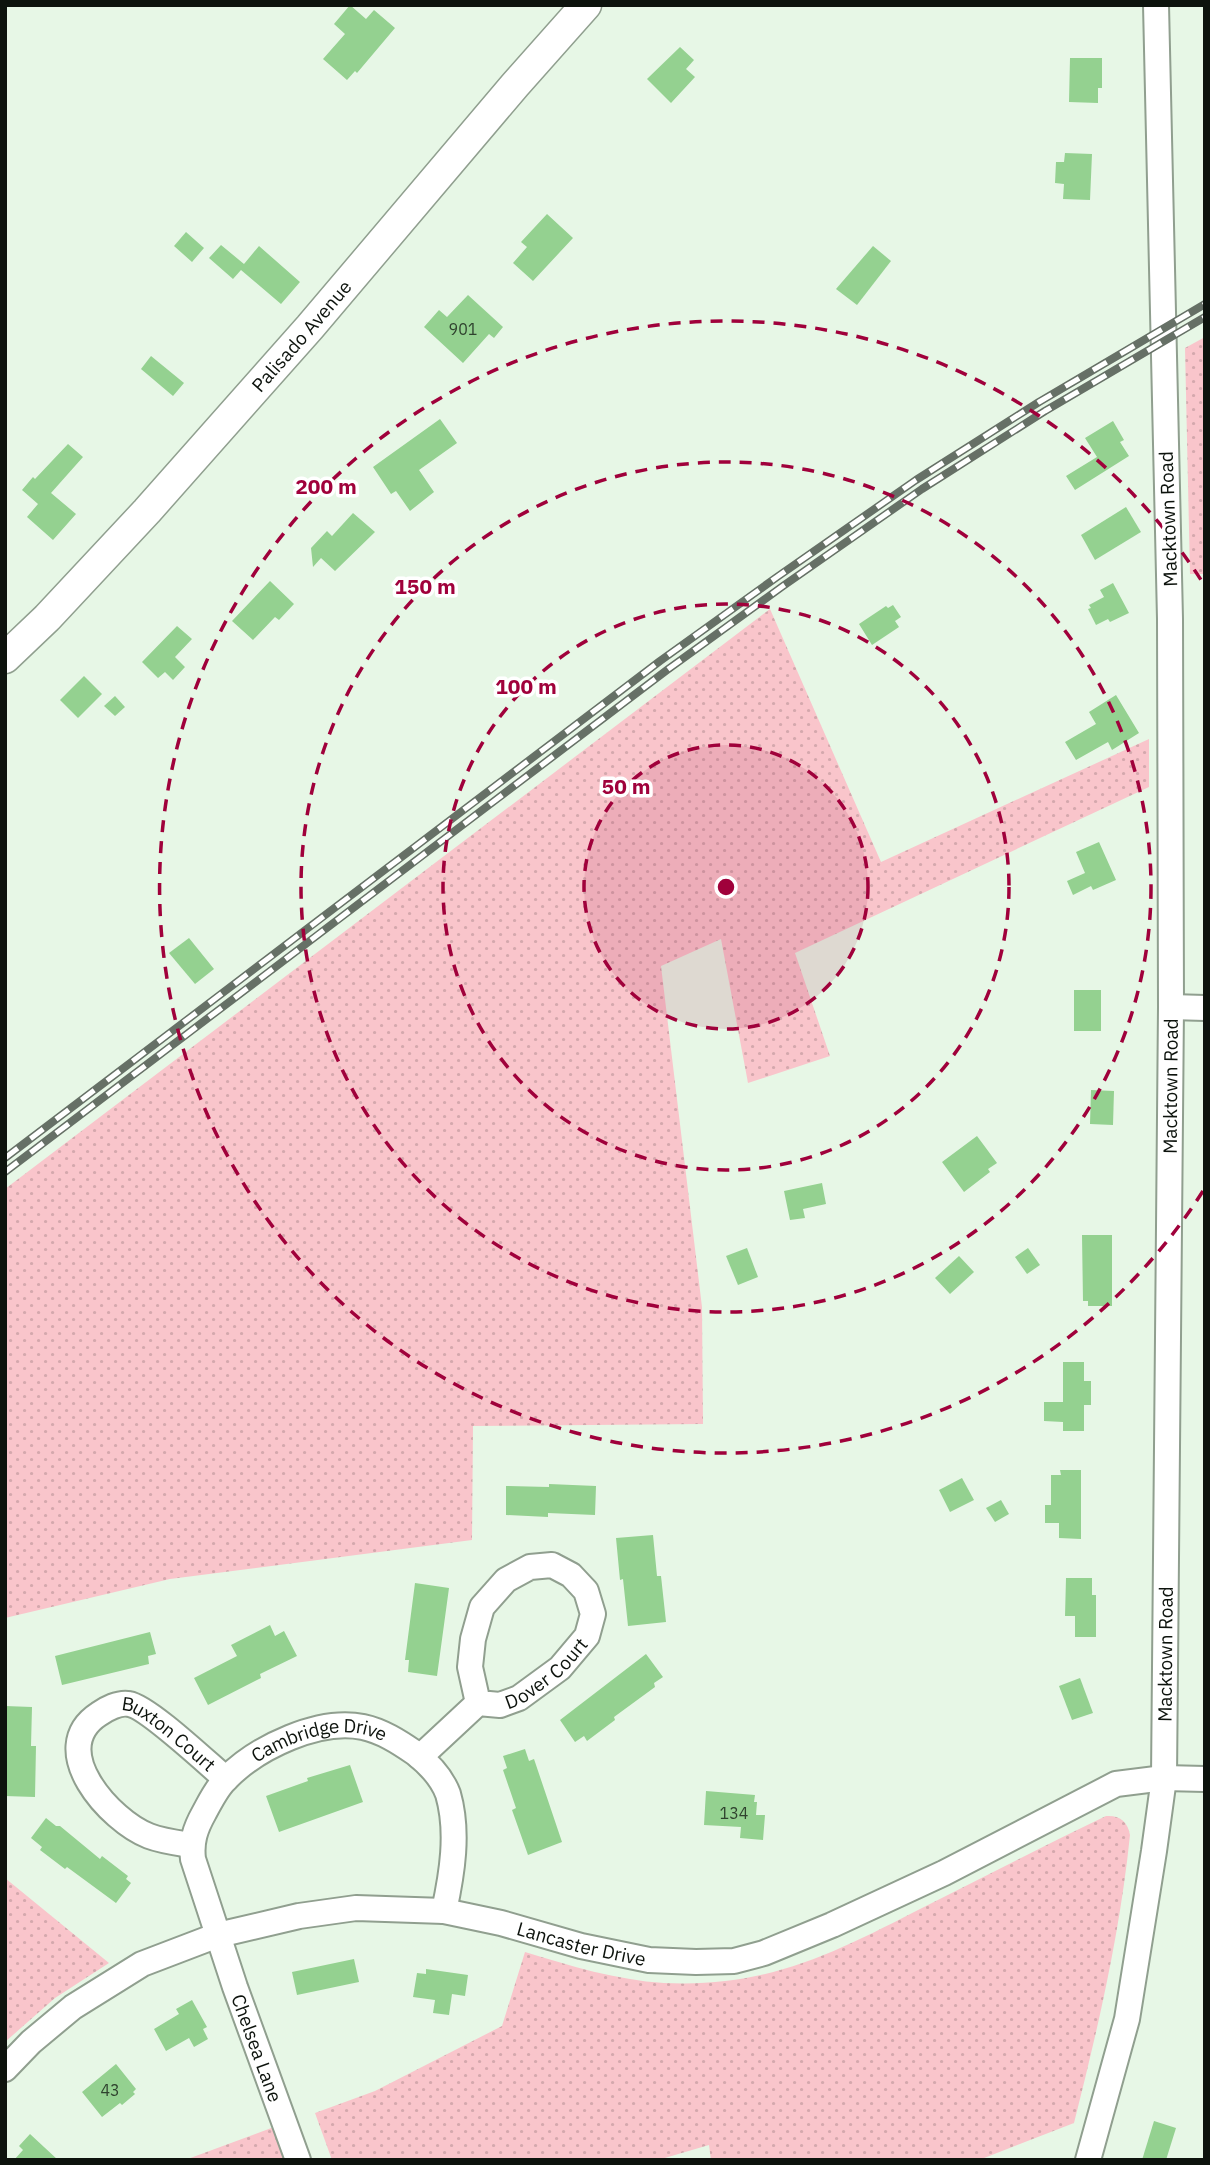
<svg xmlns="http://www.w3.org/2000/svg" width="1210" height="2165" font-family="'IBM Plex Sans',sans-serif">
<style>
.grass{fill:url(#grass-dots)}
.building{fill:#94d190}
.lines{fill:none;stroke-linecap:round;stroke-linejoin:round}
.minor-casing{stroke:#909f8f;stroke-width:28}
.major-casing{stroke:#909f8f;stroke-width:33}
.minor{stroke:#fff;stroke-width:24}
.major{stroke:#fff;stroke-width:30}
.rail-casing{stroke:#667066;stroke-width:8}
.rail{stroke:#fff;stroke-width:5;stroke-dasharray:16;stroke-linecap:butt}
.ring{fill:none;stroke:#a0013b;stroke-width:3.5;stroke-dasharray:12 9}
.labels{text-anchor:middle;stroke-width:7;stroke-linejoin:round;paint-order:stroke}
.number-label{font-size:16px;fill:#2f422e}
.street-label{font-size:19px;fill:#0d130d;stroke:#fff}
.centre{fill:#a0013b;stroke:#fff;stroke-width:3.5}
.ring-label{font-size:21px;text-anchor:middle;font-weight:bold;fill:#a0013b;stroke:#fff;stroke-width:7;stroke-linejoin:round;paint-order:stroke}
</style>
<defs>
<pattern id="grass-dots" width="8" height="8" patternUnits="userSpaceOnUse" patternTransform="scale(1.75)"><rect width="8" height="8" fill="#f9c5cb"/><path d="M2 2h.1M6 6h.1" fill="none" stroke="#d4a8ad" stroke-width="1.8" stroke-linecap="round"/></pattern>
</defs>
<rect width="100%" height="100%" fill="#e7f7e6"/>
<g class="grass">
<path d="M1205,337V574H1190L1185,348Z"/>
<path d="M770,609L881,862L1149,739V787L795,953L830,1056L748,1083L721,939L661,966L702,1307L703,1424L473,1426L472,1540L170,1579L5,1618V1189Z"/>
<path d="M1106,1816C1120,1815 1128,1822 1130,1835C1120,1933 1098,2028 1074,2123L979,2160H711L709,2145L658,2160H470L469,2158L464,2160H332L315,2113L375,2091L502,2026L525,1952C571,1966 616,1980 664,1983C769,1988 836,1952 926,1906C986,1876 1045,1845 1106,1816Z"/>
<path d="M5,1878L109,1963L55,1998L5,2042Z"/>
<path d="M274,2127L286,2160H185Z"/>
</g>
<g class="building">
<path d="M350,5L366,19L374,10L395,28L357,73L355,71L347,80L323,59L345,34L334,24Z"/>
<path d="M680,47L694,60L686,69L695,77L671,103L647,79Z"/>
<path d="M1070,58H1102V88H1098V103L1069,102Z"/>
<path d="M1065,153L1092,154L1090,200L1063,199L1064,184L1055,183L1056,162H1064Z"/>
<path d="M547,214L573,238L533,281L513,263L527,247L521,242Z"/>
<path d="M186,232L204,248L192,262L174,246Z"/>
<path d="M221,245L244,264L259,246L300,282L281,304L241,270L233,279L209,258Z"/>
<path d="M873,246L891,261L857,305L836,289Z"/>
<path d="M468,295L503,327L494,338L489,334L463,363L424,327L439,310L447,317Z"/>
<path d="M151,356L184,383L173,396L141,369Z"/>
<path d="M440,419L457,443L419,470L434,492L410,511L396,491L391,494L373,467Z"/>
<path d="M1113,421L1124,440L1120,442L1129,456L1075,490L1066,476L1097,457L1085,438Z"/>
<path d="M68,444L83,457L51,493L76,514L53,540L27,517L38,504L22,490L33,477L35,479Z"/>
<path d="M1126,507L1141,532L1095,560L1081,535Z"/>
<path d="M353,513L375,532L335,571L321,558L313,567L311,548L327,531L332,536Z"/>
<path d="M270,581L294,604L279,620L275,617L253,640L232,621Z"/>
<path d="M1113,583L1129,613L1110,622L1108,619L1096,625L1088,609L1091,608L1089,605L1104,597L1100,590Z"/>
<path d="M893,605L901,617L895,621L899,627L872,645L859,624L886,606L888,608Z"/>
<path d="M177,626L192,639L175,657L185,667L173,680L165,672L158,678L142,662Z"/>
<path d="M84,676L102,694L78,718L60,700Z"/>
<path d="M1116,695L1139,733L1112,750L1108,742L1076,760L1065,742L1096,724L1089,712Z"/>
<path d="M115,696L125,707L115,716L104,706Z"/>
<path d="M1099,842L1116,880L1093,890L1091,886L1073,895L1067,881L1085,873L1076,852Z"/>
<path d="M189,938L214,969L195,984L169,953Z"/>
<rect x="1074" y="990" width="27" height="41"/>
<path d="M1091,1090L1114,1091L1113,1125L1090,1124Z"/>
<path d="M977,1136L997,1163L988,1169L990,1172L964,1192L942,1162Z"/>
<path d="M822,1183L826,1204L803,1209L805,1218L790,1220L784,1191Z"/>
<path d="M1082,1235H1112V1306H1088V1301H1083Z"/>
<path d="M747,1248L758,1277L738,1285L726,1256Z"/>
<path d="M1028,1248L1040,1265L1027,1274L1015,1257Z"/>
<path d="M959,1256L974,1272L950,1294L935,1278Z"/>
<path d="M1063,1362H1084V1381H1091V1405H1084V1431H1063V1422L1044,1421V1402H1063Z"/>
<path d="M1060,1470H1081V1539L1059,1538V1523H1045V1505H1051V1475H1061Z"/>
<path d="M962,1478L974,1500L950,1512L939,1490Z"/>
<path d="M549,1484L596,1486L595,1515L548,1513V1517L506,1515V1486L549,1487Z"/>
<path d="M1001,1500L1009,1514L995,1522L986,1508Z"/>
<path d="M653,1535L657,1576H661L666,1622L628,1626L623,1579L620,1580L616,1538Z"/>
<path d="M1066,1578H1092V1595H1096V1637H1075V1616H1065Z"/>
<path d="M415,1583L449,1588L437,1676L408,1672L409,1660H405Z"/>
<path d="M270,1625L275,1636L284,1631L297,1656L260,1674L261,1678L208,1705L194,1678L237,1656L231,1645Z"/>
<path d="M150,1632L156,1654L148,1656L149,1664L62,1685L55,1656Z"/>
<path d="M646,1654L663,1677L654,1683L655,1687L614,1717L615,1720L587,1741L584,1736L575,1742L560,1720Z"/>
<path d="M1080,1678L1093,1713L1072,1720L1059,1686Z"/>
<path d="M5,1706L32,1707L31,1746H36L35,1797L5,1796Z"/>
<path d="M525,1749L529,1761L534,1759L562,1842L528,1855L512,1810L516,1808L503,1770L507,1768L503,1756Z"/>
<path d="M350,1765L363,1802L279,1832L266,1796L308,1781L307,1778Z"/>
<path d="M706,1791L755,1795L754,1802H757L756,1815H765L763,1840L740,1838L741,1827L704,1825Z"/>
<path d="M46,1818L56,1826H60L100,1859L102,1856L128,1876L126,1879L131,1883L116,1903L67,1867L65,1869L40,1850L42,1847L31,1838Z"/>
<path d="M354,1959L359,1982L297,1995L292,1972Z"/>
<path d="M426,1969L468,1975L465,1996L452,1994L449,2015L433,2013L435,2000L413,1997L417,1973L426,1974Z"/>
<path d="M192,2000L207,2027L203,2029L208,2039L194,2047L189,2038L166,2051L154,2029L179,2014L176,2009Z"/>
<path d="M116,2064L136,2089L133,2092L135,2094L122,2105L120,2103L102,2117L82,2092Z"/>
<path d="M1154,2121L1176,2128L1166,2160H1142Z"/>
<path d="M30,2134L58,2160H14L23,2150L19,2146Z"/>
</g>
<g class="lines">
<defs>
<g id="minor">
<path d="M1171,1007L1205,1008"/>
<path id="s1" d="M420,1757L478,1703L500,1705L519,1698L560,1668L587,1636L593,1614L586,1591L571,1575L552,1565L530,1567L506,1580L482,1607L473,1639L470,1667L478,1703"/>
<path id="s2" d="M191,1845C178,1843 162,1841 149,1836C110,1821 45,1749 99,1714C106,1709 119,1702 129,1704C148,1707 208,1764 226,1779"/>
<path id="s3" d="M5,2069L31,2042L73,2007L142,1964L218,1935L299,1916L356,1908L444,1911L501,1923L581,1946L649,1960L696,1962L734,1961L764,1953L832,1925L944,1873L1116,1784L1164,1778L1205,1779"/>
<path id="s4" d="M298,2160L235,1987L193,1859C191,1842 195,1829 204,1813C210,1802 217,1787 227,1778C258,1747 319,1718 363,1727C382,1731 399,1742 415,1753C429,1764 442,1778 448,1794C459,1832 452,1874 444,1911"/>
<path id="s5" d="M1088,2160L1127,2019L1154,1851L1164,1778L1171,1007L1170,619L1156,5"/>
</g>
<g id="major">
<path id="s6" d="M5,658L47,618L147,511L310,327L515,85L586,5"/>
</g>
</defs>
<use href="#minor" class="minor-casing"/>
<use href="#major" class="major-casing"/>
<use href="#minor" class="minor"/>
<use href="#major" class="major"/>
<defs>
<g id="rail">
<path d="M5,1158L660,661L777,577L916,480L1039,402L1205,304"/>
<path d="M5,1172L667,670L783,586L922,489L1045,411L1205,317"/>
</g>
</defs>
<use href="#rail" class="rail-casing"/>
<use href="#rail" class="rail"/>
</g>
<circle cx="726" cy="887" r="142" fill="#a0013b" fill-opacity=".12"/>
<g class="ring">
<circle cx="726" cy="887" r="142"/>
<circle cx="726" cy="887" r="283"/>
<circle cx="726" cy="887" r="425"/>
<path d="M1203 1191A566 566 0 1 1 1203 583"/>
</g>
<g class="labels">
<g class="number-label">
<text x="463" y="335">901</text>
<text x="734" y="1819">134</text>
<text x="110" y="2096">43</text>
</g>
<g class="street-label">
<text dy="7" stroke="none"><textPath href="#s6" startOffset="438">Palisado Avenue</textPath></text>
<text transform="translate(1168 519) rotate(-92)" y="7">Macktown Road</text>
<text dy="7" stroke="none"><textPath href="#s5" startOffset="1082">Macktown Road</textPath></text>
<text dy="7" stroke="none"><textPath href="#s5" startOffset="514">Macktown Road</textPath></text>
<text dy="7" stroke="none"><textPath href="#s1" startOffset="158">Dover Court</textPath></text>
<text dy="7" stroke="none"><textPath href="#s2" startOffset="284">Buxton Court</textPath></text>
<text dy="7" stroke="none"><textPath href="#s4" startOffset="513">Cambridge Drive</textPath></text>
<text dy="7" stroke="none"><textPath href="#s3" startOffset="625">Lancaster Drive</textPath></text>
<text transform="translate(257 2048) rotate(70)" y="7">Chelsea Lane</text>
</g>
</g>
<circle cx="726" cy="887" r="10" class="centre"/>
<g class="ring-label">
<text x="326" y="494">200 m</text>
<text x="425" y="594">150 m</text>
<text x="526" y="694">100 m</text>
<text x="626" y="794">50 m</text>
</g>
<rect width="1210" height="2165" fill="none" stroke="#0d130d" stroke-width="14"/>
</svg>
